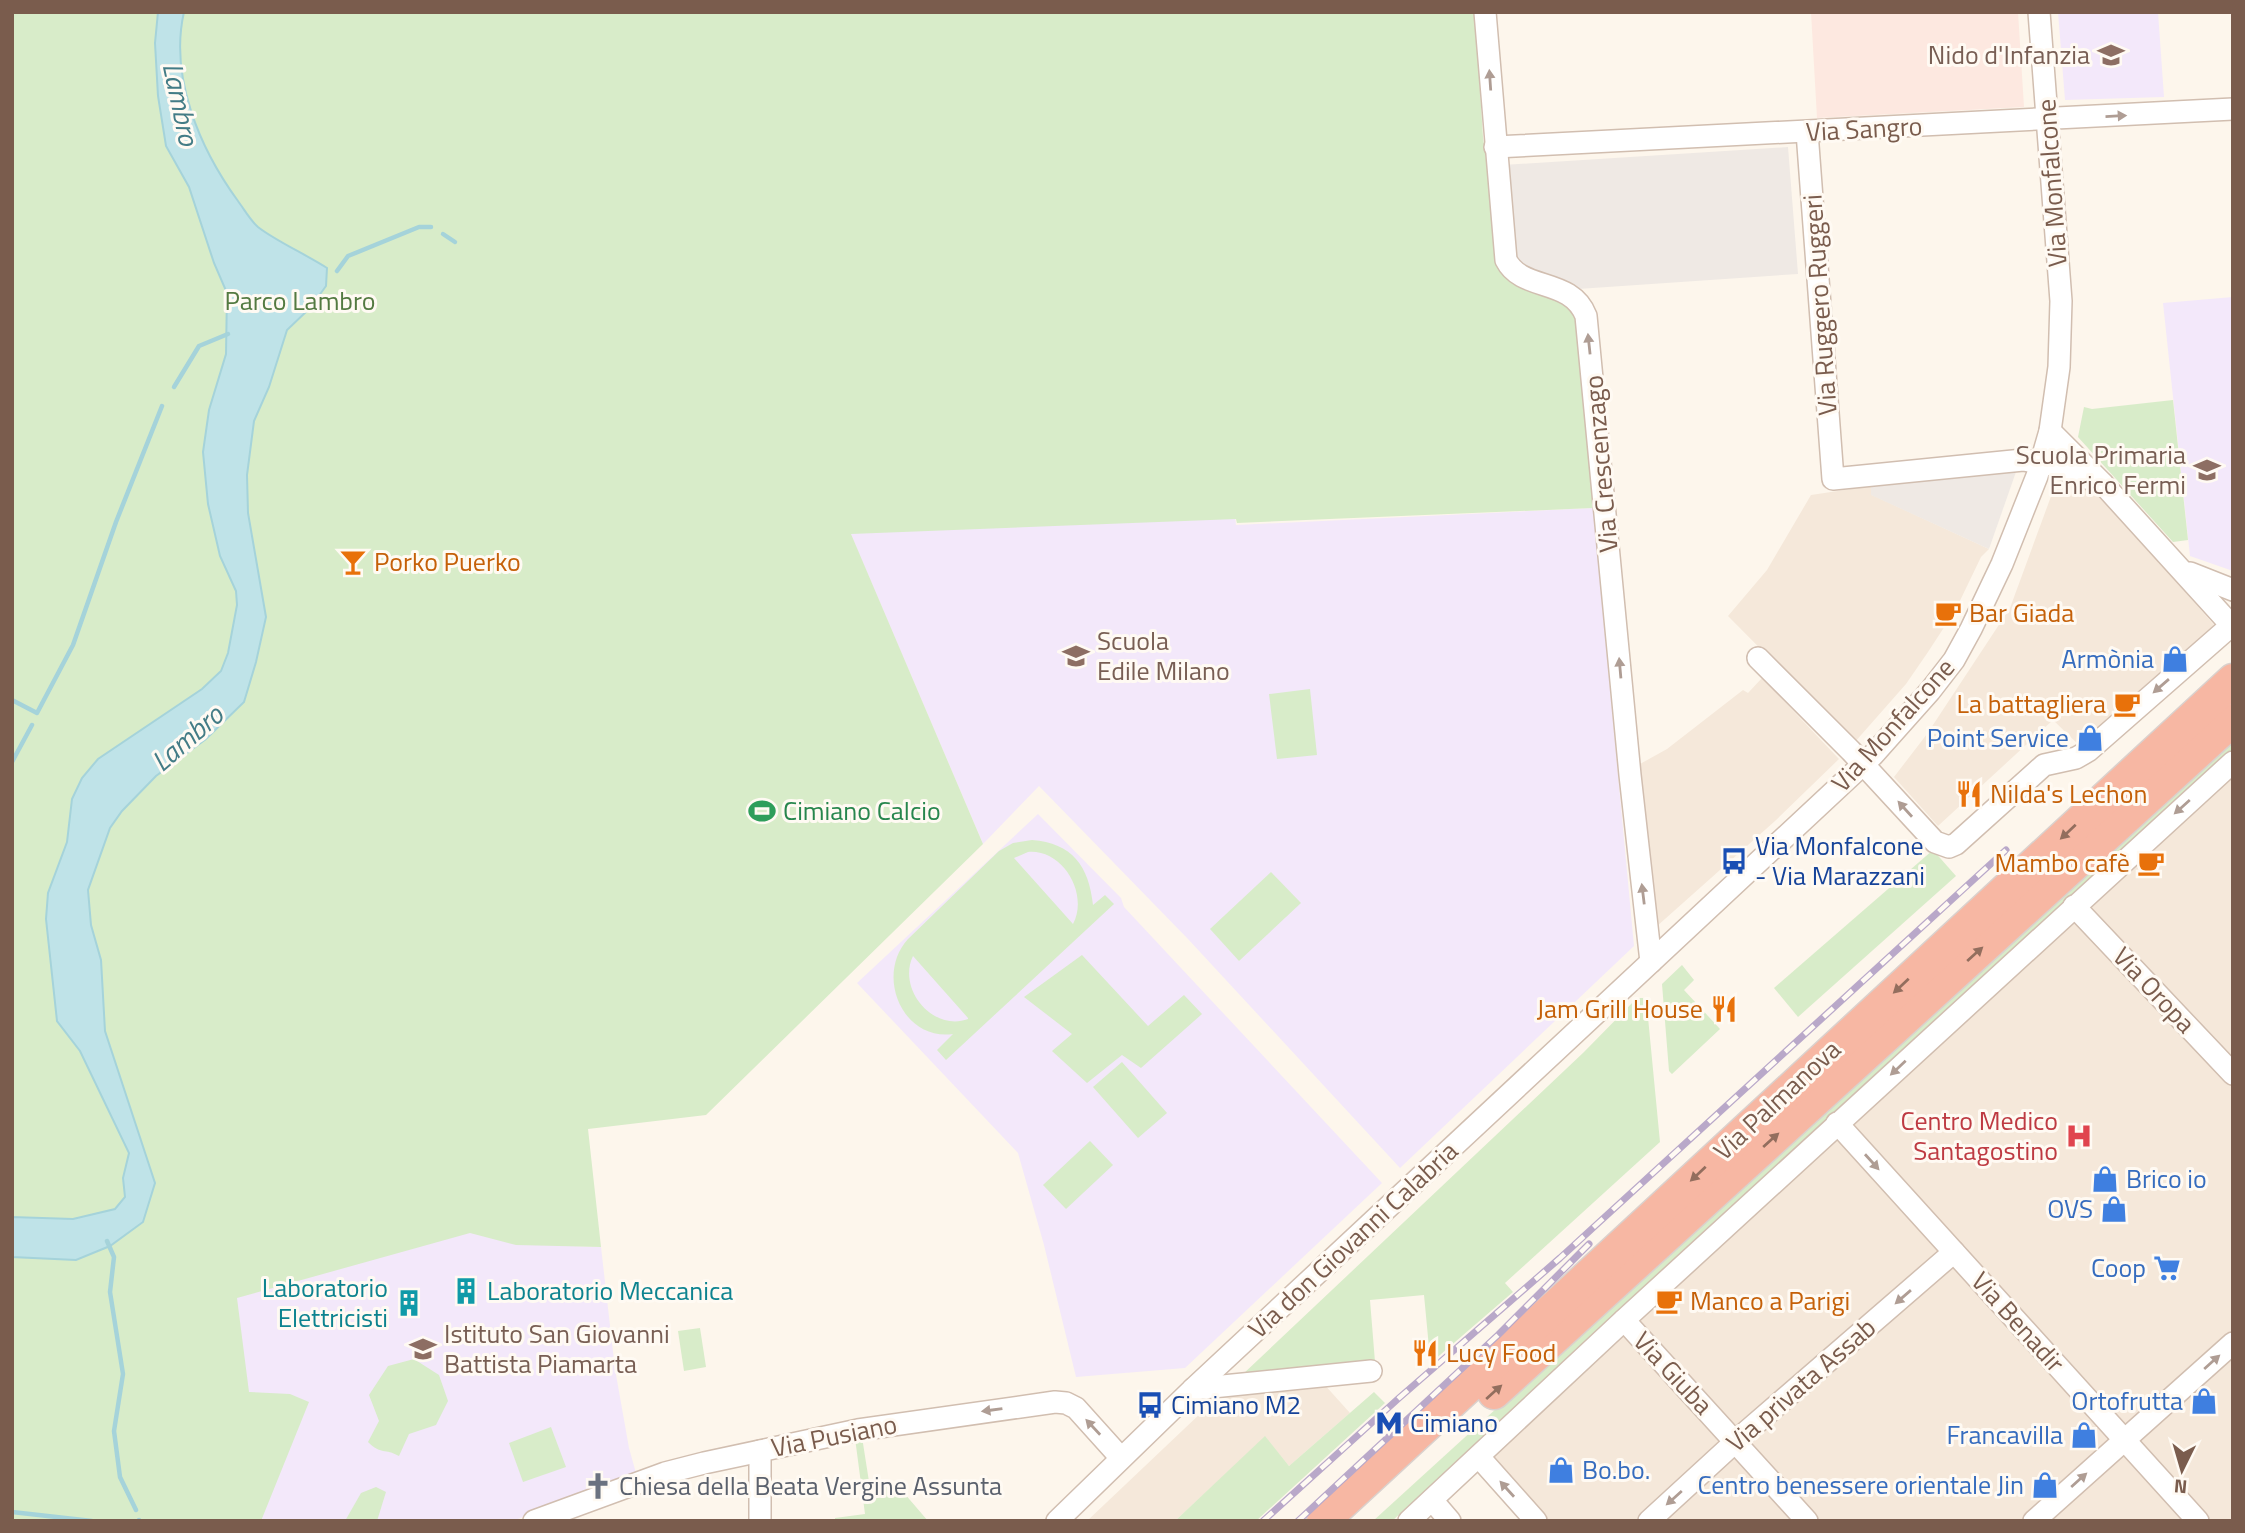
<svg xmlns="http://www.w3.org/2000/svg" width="2245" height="1533" font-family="'Titillium Web',sans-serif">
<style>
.residential{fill:#f5e8da}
.commercial{fill:#fde8e0}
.industrial{fill:#efe9e4}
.education{fill:#f3e8fa}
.green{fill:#d8ecc9;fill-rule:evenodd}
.water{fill:#bfe3e8;stroke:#a5d3da;stroke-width:2}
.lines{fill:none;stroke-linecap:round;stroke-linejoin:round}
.stream{stroke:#a5d3da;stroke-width:4.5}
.minor-casing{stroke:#d1beb0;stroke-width:24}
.highway-casing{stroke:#dad1cd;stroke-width:35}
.minor{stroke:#fff;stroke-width:21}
.highway{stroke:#f7b7a3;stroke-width:32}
.rail-casing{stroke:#b9a8c9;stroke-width:7}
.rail{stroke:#fffaf3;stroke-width:4.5;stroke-dasharray:13;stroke-linecap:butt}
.oneway{fill:#af9d94}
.oneway2{fill:#936e5e}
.labels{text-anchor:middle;stroke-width:6;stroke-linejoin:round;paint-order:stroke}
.education-label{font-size:26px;fill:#785e54;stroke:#fffaf3;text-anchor:end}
.street-label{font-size:26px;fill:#7a5c4d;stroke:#fffaf3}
.park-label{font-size:26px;fill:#537a41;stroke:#fffaf3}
.food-label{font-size:26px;fill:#c56008;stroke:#fffaf3;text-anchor:start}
.shop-label{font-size:26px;fill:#366cbe;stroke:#fffaf3;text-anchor:end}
.leisure-label{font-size:26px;fill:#27864d;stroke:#fffaf3;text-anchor:start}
.transit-label{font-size:26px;fill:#164399;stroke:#fffaf3;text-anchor:start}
.health-label{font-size:26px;fill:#be3a42;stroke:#fffaf3;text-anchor:end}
.culture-label{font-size:26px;fill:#0d838f;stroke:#fffaf3;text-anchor:end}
.worship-label{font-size:26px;fill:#5b616d;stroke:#fffaf3;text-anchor:start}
.water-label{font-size:28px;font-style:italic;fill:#437c86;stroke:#fffaf3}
</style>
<rect width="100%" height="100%" fill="#fdf6ec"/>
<g class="residential">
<path d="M2057,480L2098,492L2214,625L2082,748L2053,720L1938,826L1894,777L1927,734L2010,608Z"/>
<path d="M1871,486L1872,495L1989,549L1981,557L1956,609L1928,652L1906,684L1854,743L1728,616L1767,570L1811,495Z"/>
<path d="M1762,678L1839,759L1775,821L1656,927L1640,764L1667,749L1743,690L1748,693Z"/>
<path d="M2233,768V1521H1538L1484,1462Z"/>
<path d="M1323,1383L1350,1413L1289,1466L1265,1437L1175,1521H1087L1222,1393Z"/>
</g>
<path class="commercial" d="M1811,12H2018L2024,107L1817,118Z"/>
<g class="industrial">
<path d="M1788,147L1798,274L1578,289L1527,271L1515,255L1503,165Z"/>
<path d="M2017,469L1989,549L1871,495V486Z"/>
</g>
<g class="education">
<path d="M2058,12H2158L2164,97L2065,100Z"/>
<path d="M2233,297V571L2190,556L2163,303Z"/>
<path d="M1233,499L1236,525L1593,508L1634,946L1400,1168L1188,939L1039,786L983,844L843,516Z"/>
<path d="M1038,814L1121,898L1124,907L1382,1183L1185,1368L1076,1377L1044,1245L1018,1153L857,983Z"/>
<path d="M269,1153L571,1246L601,1247L615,1369L629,1448L636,1473L608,1482L610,1486L512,1521H248L231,1318Z"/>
</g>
<g class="green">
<path d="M12,12H1475L1483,137L1501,269L1504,276L1511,281L1575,307L1593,508L1237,523L1236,519L851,534L983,844L706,1115L588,1129L601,1247L516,1245L470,1233L237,1298L249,1392L290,1394L309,1402L261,1521H12Z"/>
<path d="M2173,400L2188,540L2173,542L2078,437L2084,407L2092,409Z"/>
<path d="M1310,689L1317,755L1277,759L1269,694Z"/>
<path d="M2233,737V753L1392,1521H1373Z"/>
<path d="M1032,840C1072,843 1089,866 1093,905L1105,895L1114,904L946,1060L937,1050L953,1034C902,1041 875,975 908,939L999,851L1013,843ZM1028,852C1063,849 1089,894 1073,924L1014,858ZM913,956L968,1018V1019C933,1032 897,989 913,956Z"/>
<path d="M1933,850L1956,876L1798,1017L1774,988Z"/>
<path d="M1271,872L1301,903L1239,961L1210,929Z"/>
<path d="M1082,955L1148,1026L1184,995L1202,1014L1141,1068L1122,1055L1087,1083L1052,1051L1072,1034L1024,997Z"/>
<path d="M1682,965L1694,980L1684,990L1720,1029L1672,1074L1669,1071L1662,984Z"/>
<path d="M1637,998H1643L1647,1007L1660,1142L1505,1283L1513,1292L1433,1361L1430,1358L1424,1295L1370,1300L1375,1362L1242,1375L1584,1052Z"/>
<path d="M1122,1062L1167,1113L1138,1138L1093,1087Z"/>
<path d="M1090,1141L1113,1165L1066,1209L1043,1185Z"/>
<path d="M700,1328L706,1367L684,1371L678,1331Z"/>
<path d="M414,1359L439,1375L448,1401L436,1425L409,1434L399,1456C385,1448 381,1455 368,1442L379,1421L369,1395L388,1366Z"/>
<path d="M1374,1392L1385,1403L1256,1521H1175L1265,1436L1289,1466Z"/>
<path d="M551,1427L566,1467L523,1482L509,1443Z"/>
<path d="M862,1437L870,1488L898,1486L928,1521H835V1518L865,1514L855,1438Z"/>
<path d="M376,1487L386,1492L377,1521H345L361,1493Z"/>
</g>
<path class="water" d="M158,12H184C169,77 200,149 238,201C244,209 250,220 258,227C274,240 307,255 327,268L326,286L310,308L287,330L269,387L254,421L247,475L248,513L266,617L256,662L244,702L206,739L156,776L122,811L110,828L88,890L91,925L101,960L105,1031L155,1183L143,1222L110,1246L76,1260L12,1257V1217L73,1219L115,1209L125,1197L123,1178L129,1153L80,1051L57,1021L46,919L48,893L67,842L72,799L82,778L98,759L202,689L221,671L228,653L237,605L236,591L220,556L208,504L203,452L209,410L226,354L227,293L214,263L189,187L166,146L158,96L155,43Z"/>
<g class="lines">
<g class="stream">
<path d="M443,234L455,242"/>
<path d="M337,271L348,256L419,227H431"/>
<path d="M174,387L199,346L228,334"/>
<path d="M12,700L37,713L73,645L116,522L162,406"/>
<path d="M12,762L32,725"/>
<path d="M107,1241L114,1257L110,1292L123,1374L114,1431L120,1477L136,1510"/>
<path d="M12,1512L92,1521"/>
<path d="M139,1520V1521"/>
</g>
<defs>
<g id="minor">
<path d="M1485,12L1506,260C1522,292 1571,277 1586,316L1630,775L1651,962"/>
<path d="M1807,132L1833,479L2023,460L2052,465L2103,484"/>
<path d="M1495,147L2233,109"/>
<path d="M2050,431L2103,484L2231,625"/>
<path d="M2190,573L2233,590"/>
<path d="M1758,658L1851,751L1935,842L1949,847L1956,844L2044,765L2076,758L2088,751L2233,624"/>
<path d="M2074,906L2233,1074"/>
<path d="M1837,1123L2198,1521"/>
<path d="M1624,1320L1807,1521"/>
<path d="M1193,1389L1371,1371"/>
<path d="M760,1451V1521"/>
<path d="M1479,1457L1536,1521"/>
<path d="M1432,1500L1450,1521"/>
<path d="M534,1521L665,1473L704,1463L858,1430L1055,1402L1066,1403L1076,1408L1121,1458"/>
<path d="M1057,1521L1193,1389L1873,755L1930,691L1954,660L1971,629L2002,564L2037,476L2050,431L2059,367L2061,301L2039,12"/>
<path d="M1409,1521L1624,1320L2233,762"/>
<path d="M1649,1521L1746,1432L1954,1252"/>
<path d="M2034,1521L2233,1343"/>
</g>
<g id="highway">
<path d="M1494,1393L2233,720"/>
<path d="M1323,1521L2233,680"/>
</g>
</defs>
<use href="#minor" class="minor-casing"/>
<use href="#highway" class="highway-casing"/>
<use href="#minor" class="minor"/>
<use href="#highway" class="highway"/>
<defs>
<g id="rail">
<path d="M1263,1521L1399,1398L1560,1258L2006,850"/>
<path d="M1298,1521L1498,1335L1589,1244"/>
</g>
</defs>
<use href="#rail" class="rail-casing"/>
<use href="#rail" class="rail"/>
</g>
<defs><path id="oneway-solid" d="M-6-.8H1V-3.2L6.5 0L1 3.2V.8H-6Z" transform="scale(1.75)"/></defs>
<g class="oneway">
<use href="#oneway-solid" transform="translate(1490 80) rotate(-94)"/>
<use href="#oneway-solid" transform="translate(2116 116) rotate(-3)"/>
<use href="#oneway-solid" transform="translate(1589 344) rotate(-96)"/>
<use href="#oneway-solid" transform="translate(1620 668) rotate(-95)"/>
<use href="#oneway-solid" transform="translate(2161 686) rotate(139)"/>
<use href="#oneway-solid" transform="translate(2182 807) rotate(138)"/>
<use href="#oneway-solid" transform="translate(1905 809) rotate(-132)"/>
<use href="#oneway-solid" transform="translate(1643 894) rotate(-97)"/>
<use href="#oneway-solid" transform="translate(1898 1068) rotate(137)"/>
<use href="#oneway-solid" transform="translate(1872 1162) rotate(48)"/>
<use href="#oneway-solid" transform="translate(1903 1297) rotate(139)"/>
<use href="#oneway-solid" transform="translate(2212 1362) rotate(-42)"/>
<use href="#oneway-solid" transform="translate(992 1410) rotate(172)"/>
<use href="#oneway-solid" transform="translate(1093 1427) rotate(-133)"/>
<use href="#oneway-solid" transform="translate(2079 1480) rotate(-42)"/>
<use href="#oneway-solid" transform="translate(1507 1489) rotate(-132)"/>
<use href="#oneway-solid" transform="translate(1674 1498) rotate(138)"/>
</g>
<g class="oneway2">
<use href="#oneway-solid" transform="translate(2068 832) rotate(137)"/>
<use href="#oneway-solid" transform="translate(1975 954) rotate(-42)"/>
<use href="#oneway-solid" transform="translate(1901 986) rotate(137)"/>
<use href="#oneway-solid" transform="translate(1771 1140) rotate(-42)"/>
<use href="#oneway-solid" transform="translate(1698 1174) rotate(137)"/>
<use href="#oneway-solid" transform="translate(1494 1392) rotate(-42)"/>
</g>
<defs>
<symbol id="school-bare" viewBox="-9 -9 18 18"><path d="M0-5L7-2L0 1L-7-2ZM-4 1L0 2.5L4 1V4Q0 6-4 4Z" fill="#8d6e63" stroke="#fffaf3" stroke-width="2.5" paint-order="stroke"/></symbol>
<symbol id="bar-bare" viewBox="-9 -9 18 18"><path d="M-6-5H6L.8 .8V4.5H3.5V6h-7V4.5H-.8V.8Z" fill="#e8710a" stroke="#fffaf3" stroke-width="2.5" paint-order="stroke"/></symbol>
<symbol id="cafe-bare" viewBox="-9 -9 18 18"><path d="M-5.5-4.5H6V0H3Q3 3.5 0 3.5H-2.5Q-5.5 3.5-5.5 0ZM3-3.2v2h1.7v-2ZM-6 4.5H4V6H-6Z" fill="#e8710a" stroke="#fffaf3" stroke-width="2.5" paint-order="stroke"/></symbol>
<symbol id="shop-bare" viewBox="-9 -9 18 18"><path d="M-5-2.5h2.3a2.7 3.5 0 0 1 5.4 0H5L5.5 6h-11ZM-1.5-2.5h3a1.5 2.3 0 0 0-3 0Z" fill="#3f7fe0" stroke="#fffaf3" stroke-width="2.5" paint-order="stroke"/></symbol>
<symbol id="restaurant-bare" viewBox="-9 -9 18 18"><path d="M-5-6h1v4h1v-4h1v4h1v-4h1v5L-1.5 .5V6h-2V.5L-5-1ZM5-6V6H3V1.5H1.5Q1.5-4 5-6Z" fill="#e8710a" stroke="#fffaf3" stroke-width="2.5" paint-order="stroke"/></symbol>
<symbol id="stadium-bare" viewBox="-9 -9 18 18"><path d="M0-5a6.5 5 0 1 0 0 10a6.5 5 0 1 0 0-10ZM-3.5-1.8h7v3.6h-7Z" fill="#2e9e5b" stroke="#fffaf3" stroke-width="2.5" paint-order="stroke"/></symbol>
<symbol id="bus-bare" viewBox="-9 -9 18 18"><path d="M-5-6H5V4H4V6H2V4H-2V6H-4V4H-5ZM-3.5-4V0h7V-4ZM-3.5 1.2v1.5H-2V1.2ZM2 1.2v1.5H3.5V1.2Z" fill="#1a4fb4" stroke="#fffaf3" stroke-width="2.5" paint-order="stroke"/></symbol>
<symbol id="hospital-bare" viewBox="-9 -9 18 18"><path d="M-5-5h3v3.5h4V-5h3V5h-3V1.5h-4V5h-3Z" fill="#e0444e" stroke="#fffaf3" stroke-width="2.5" paint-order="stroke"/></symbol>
<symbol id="supermarket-bare" viewBox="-9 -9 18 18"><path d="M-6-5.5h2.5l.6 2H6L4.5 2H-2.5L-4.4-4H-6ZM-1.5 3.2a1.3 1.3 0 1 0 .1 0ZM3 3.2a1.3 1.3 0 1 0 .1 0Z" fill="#3f7fe0" stroke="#fffaf3" stroke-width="2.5" paint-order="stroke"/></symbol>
<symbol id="building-bare" viewBox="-9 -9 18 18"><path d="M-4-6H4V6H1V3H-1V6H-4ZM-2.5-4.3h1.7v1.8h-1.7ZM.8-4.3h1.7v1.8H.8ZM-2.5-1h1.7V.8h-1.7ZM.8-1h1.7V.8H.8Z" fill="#0f9aa8" stroke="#fffaf3" stroke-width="2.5" paint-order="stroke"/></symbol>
<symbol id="metro-bare" viewBox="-9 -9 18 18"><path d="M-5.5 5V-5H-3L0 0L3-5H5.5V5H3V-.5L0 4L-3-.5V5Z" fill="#1a4fb4" stroke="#fffaf3" stroke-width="2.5" paint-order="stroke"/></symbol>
<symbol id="church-bare" viewBox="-9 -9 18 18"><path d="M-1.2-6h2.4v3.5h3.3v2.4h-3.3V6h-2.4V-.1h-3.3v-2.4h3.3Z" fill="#6b7280" stroke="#fffaf3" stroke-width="2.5" paint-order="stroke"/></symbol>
</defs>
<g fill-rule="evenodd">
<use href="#school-bare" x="2092" y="36" width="38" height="38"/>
<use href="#school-bare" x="2188" y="451" width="38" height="38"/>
<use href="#bar-bare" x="334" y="543" width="38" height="38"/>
<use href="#cafe-bare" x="1929" y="594" width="38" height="38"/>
<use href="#school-bare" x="1057" y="637" width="38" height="38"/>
<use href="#shop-bare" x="2156" y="640" width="38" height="38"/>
<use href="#cafe-bare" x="2108" y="685" width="38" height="38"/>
<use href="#shop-bare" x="2071" y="719" width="38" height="38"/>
<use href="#restaurant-bare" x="1950" y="775" width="38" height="38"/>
<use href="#stadium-bare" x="743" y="792" width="38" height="38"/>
<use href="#bus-bare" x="1715" y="842" width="38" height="38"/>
<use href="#cafe-bare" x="2132" y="844" width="38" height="38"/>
<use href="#restaurant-bare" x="1705" y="990" width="38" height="38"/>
<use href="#hospital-bare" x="2060" y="1117" width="38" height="38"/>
<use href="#shop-bare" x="2086" y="1160" width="38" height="38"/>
<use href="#shop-bare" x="2095" y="1190" width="38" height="38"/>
<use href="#supermarket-bare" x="2148" y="1249" width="38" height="38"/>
<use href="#building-bare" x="447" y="1272" width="38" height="38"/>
<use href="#cafe-bare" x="1650" y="1282" width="38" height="38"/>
<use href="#building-bare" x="390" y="1284" width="38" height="38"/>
<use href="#school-bare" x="404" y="1330" width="38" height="38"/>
<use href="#restaurant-bare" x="1406" y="1334" width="38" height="38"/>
<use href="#shop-bare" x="2185" y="1382" width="38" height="38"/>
<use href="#bus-bare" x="1131" y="1386" width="38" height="38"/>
<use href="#metro-bare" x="1370" y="1404" width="38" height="38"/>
<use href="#shop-bare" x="2065" y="1416" width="38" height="38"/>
<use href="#shop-bare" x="1542" y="1451" width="38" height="38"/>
<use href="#shop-bare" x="2026" y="1466" width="38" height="38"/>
<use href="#church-bare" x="579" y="1467" width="38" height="38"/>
</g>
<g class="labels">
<g class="education-label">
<text x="2090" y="64">Nido d'Infanzia</text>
<text x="2186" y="464">Scuola Primaria<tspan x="2186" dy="30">Enrico Fermi</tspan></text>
<text x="1097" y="650" text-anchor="start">Scuola<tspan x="1097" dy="30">Edile Milano</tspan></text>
<text x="444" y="1343" text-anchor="start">Istituto San Giovanni<tspan x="444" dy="30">Battista Piamarta</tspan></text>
</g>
<g class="street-label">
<text transform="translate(1864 129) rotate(-3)" y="9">Via Sangro</text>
<text transform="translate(2052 183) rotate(-94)" y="9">Via Monfalcone</text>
<text transform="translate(1820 305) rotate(-94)" y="9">Via Ruggero Ruggeri</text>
<text transform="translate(1601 464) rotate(-95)" y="9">Via Crescenzago</text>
<text transform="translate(1893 725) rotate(-48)" y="9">Via Monfalcone</text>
<text transform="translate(2154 990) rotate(47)" y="9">Via Oropa</text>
<text transform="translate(1777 1100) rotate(-43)" y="9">Via Palmanova</text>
<text transform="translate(1353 1240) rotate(-43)" y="9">Via don Giovanni Calabria</text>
<text transform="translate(2018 1322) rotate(48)" y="9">Via Benadir</text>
<text transform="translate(1673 1373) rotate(47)" y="9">Via Giuba</text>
<text transform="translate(1801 1385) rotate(-41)" y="9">Via privata Assab</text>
<text transform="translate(834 1436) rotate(-11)" y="9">Via Pusiano</text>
</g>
<g class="park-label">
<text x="300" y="310">Parco Lambro</text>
</g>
<g class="food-label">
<text x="374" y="571">Porko Puerko</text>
<text x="1969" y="622">Bar Giada</text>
<text x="2106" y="713" text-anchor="end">La battagliera</text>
<text x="1990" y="803">Nilda's Lechon</text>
<text x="2130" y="872" text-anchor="end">Mambo cafè</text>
<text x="1703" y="1018" text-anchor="end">Jam Grill House</text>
<text x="1690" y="1310">Manco a Parigi</text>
<text x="1446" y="1362">Lucy Food</text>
</g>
<g class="shop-label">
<text x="2154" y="668">Armònia</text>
<text x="2069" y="747">Point Service</text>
<text x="2126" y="1188" text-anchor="start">Brico io</text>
<text x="2093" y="1218">OVS</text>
<text x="2146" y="1277">Coop</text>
<text x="2183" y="1410">Ortofrutta</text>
<text x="2063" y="1444">Francavilla</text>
<text x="1582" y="1479" text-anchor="start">Bo.bo.</text>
<text x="2024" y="1494">Centro benessere orientale Jin</text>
</g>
<g class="leisure-label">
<text x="783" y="820">Cimiano Calcio</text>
</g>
<g class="transit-label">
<text x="1755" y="855">Via Monfalcone<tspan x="1755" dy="30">- Via Marazzani</tspan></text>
<text x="1171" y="1414">Cimiano M2</text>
<text x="1410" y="1432">Cimiano</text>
</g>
<g class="health-label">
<text x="2058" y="1130">Centro Medico<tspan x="2058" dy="30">Santagostino</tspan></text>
</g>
<g class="culture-label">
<text x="388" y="1297">Laboratorio<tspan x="388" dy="30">Elettricisti</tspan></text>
<text x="487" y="1300" text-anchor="start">Laboratorio Meccanica</text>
</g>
<g class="worship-label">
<text x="619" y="1495">Chiesa della Beata Vergine Assunta</text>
</g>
<g class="water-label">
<text transform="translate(181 104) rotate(78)" y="10">Lambro</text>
<text transform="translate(187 738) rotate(-41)" y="10">Lambro</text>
</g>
</g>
<rect width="2245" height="1533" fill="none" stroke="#7a5c4d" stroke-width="28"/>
<g transform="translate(2182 1470) rotate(185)" stroke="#fffaf3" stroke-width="5" paint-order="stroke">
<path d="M0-5L12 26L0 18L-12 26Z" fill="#7a5c4d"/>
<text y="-10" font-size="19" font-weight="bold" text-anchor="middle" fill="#7a5c4d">N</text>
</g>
</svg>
